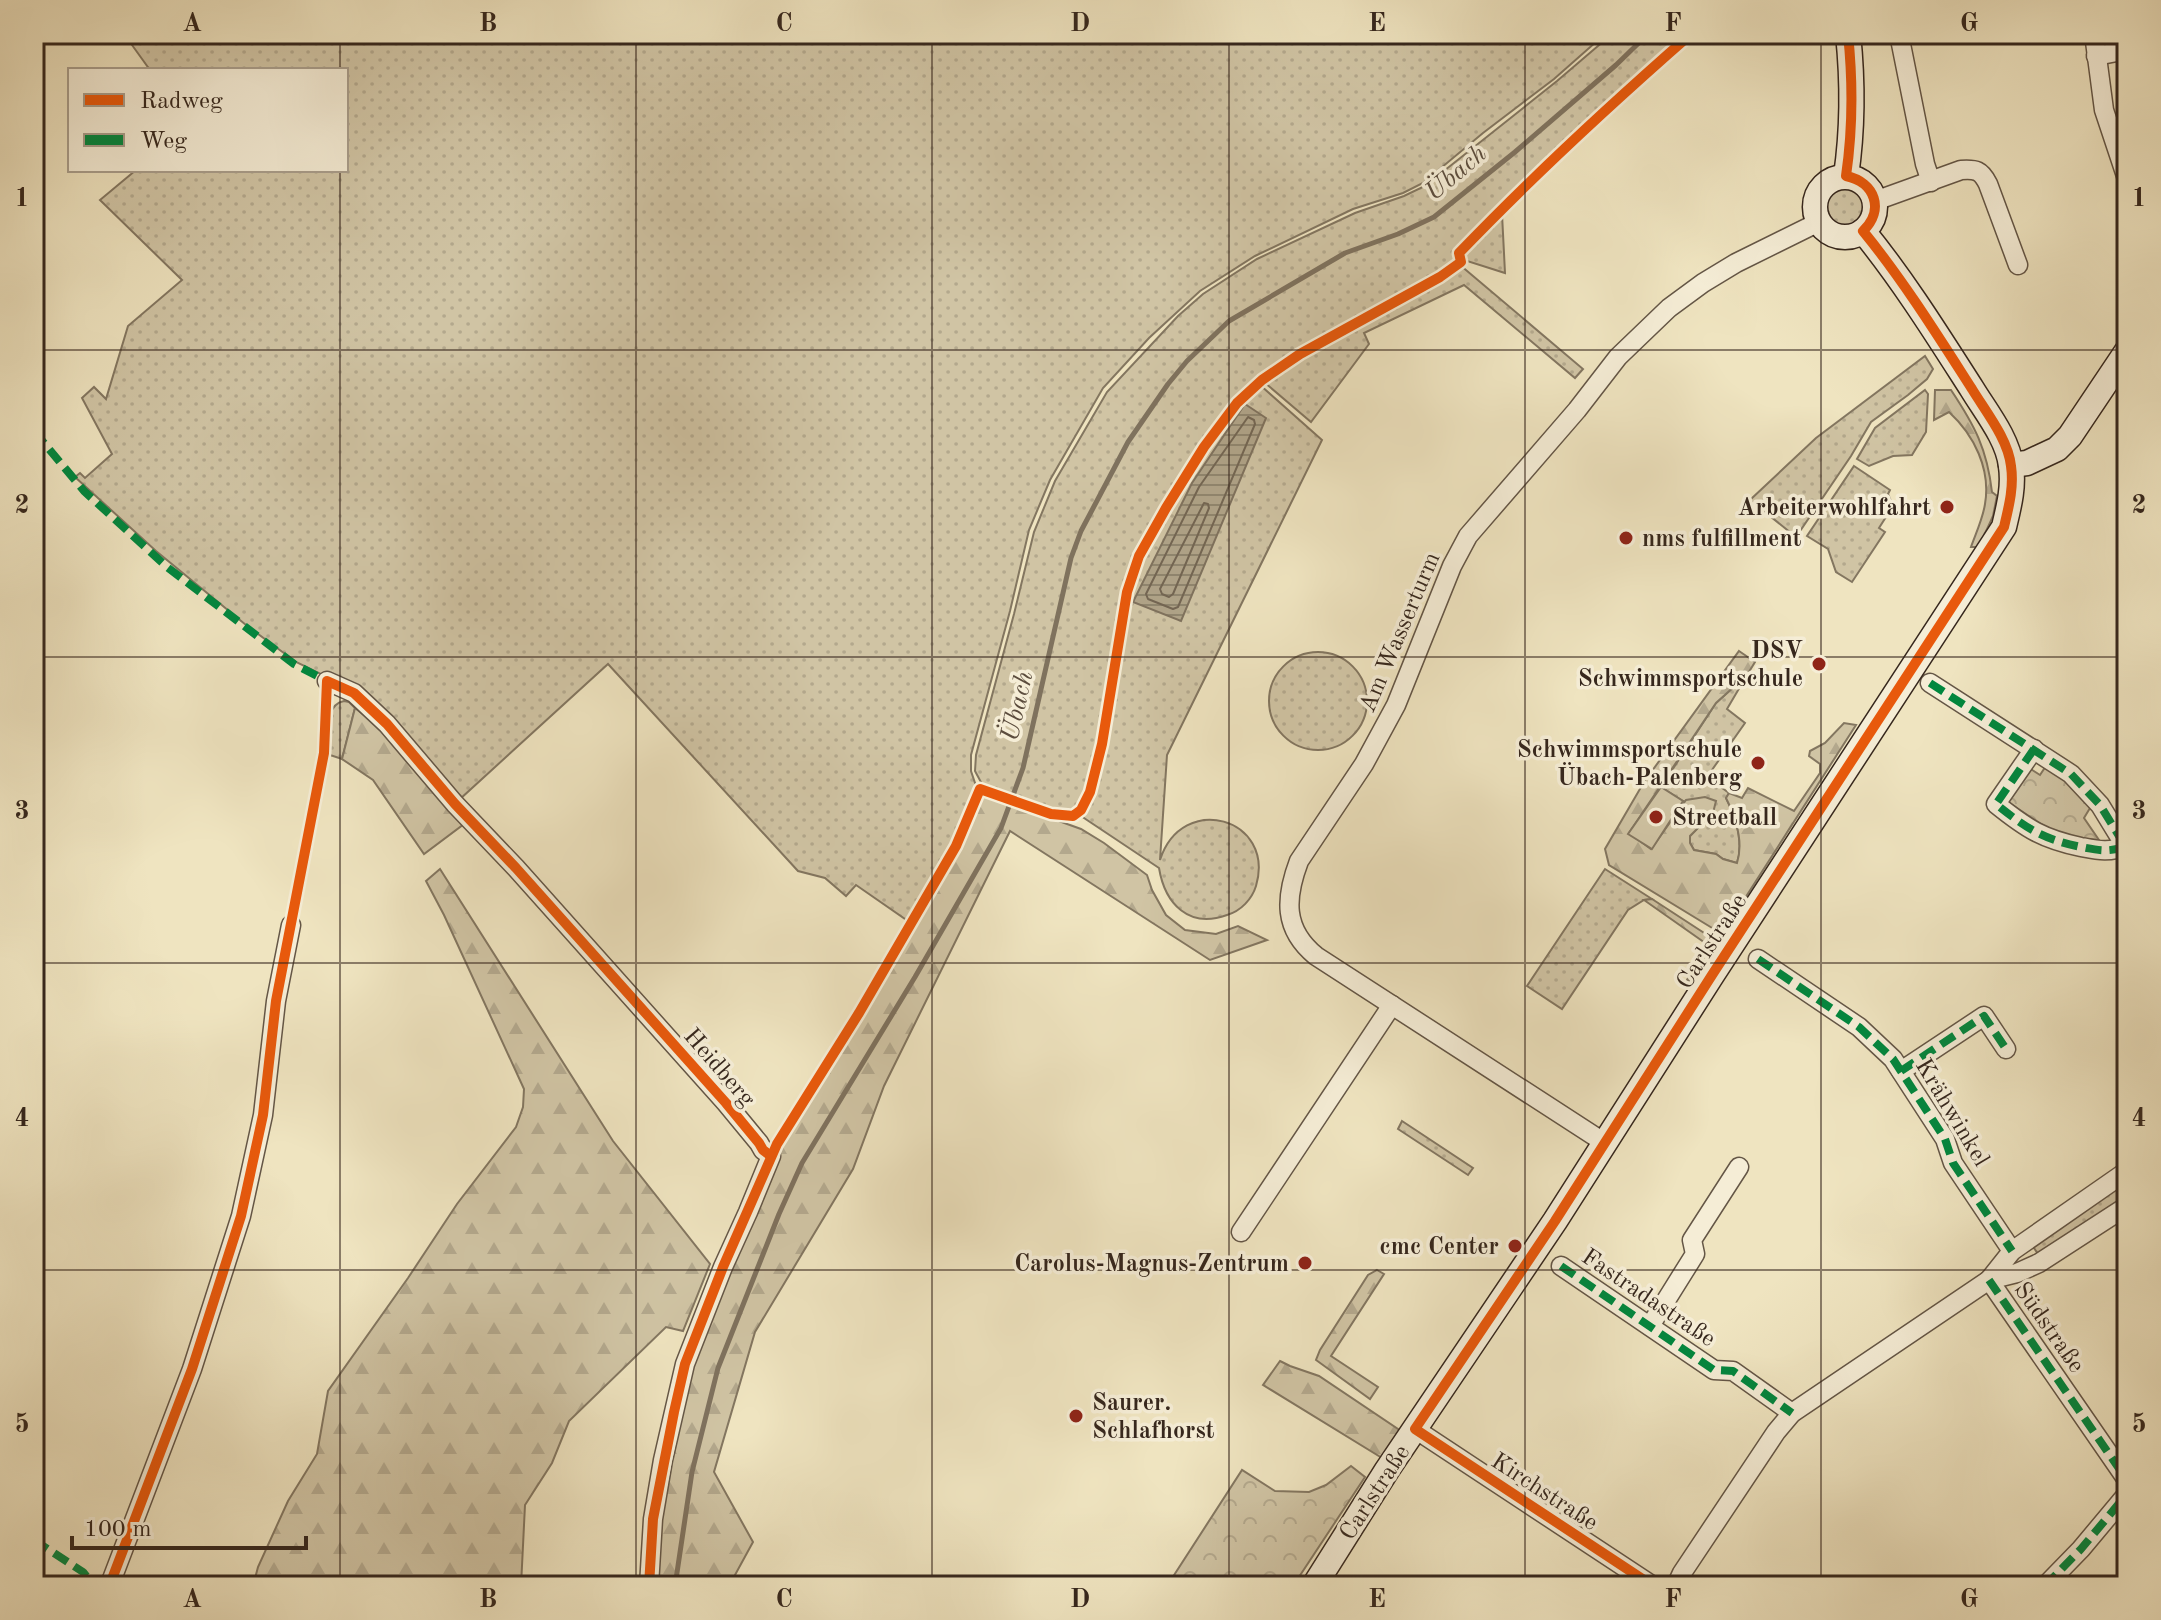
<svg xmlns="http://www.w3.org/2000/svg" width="2161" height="1620" font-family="'Old Standard TT',serif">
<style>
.grass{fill:url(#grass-dots);stroke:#837660;stroke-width:2}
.forest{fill:url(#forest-firs);stroke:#837660;stroke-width:2}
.park{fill:url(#park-crowns);stroke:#837660;stroke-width:2}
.garden{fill:#d0c4a4;stroke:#837660;stroke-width:2}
.water{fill:url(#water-rules);stroke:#7f725e;stroke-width:2}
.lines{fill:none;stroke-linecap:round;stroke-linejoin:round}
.shore{stroke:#736653;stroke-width:2}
.stream{stroke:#7f725e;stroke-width:5}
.street-casing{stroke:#645646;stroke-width:21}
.secondary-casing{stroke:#36271d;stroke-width:27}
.street{stroke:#f5edd6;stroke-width:18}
.secondary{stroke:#f5edd6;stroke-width:24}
.quiet{stroke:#00873e;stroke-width:8;stroke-dasharray:16 8;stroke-linecap:butt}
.cycleway-casing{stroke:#f5edd6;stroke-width:15}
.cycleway{stroke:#e8590c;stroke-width:10}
.grid{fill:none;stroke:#36271d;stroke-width:2;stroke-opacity:0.55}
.poi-dot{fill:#8f2418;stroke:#f5edd6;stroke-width:3}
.labels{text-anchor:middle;stroke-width:7;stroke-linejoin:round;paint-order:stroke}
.poi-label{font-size:24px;font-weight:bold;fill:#36271d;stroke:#f5edd6;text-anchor:end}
.street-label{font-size:24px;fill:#36271d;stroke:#f5edd6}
.water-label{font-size:26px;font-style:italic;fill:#5b4c3d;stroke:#f5edd6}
.neatline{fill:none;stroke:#36271d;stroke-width:3}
.grid-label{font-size:26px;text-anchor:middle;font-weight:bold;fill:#36271d}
</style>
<defs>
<pattern id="grass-dots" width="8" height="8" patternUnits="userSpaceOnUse" patternTransform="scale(2)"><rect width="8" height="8" fill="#d0c4a4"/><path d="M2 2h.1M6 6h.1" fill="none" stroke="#b3a88d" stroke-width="1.8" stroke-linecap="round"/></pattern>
<pattern id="forest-firs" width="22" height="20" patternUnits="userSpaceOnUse" patternTransform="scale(2)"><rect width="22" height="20" fill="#d0c4a4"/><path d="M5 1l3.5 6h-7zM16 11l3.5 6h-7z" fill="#b3a88d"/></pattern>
<pattern id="park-crowns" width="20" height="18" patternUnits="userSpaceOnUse" patternTransform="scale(2)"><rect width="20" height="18" fill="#d0c4a4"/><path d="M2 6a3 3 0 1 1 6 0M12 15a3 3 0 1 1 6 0" fill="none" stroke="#b3a88d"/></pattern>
<pattern id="water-rules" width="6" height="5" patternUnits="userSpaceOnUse" patternTransform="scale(2)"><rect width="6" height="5" fill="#b0a489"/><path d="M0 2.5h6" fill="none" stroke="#90866f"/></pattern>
</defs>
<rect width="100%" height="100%" fill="#efe4c0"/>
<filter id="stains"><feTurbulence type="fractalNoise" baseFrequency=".0025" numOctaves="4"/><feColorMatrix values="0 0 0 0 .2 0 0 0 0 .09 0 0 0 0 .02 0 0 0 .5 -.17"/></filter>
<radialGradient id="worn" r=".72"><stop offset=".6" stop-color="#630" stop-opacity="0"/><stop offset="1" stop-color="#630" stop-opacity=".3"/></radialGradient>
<g class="grass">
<path d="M144,34H1605L1554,79L1483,133L1423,183L1403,193L1353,209L1255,256L1200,291L1149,338L1103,388L1050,480L1029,530L1010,611L971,755V771L977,789L952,845L908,921L856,885L846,896L825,878L798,871L608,664L460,799L358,692L296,662L246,625L156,551L75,477L80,473L85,478L112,454L82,398L94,387L106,399L128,326L182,280L100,200L136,170H346V70H150L132,45Z"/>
<path d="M1612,34H1685L1671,52L1565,149L1502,214L1505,273L1458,258C1427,281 1392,297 1358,316C1327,334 1295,353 1265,373C1231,398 1207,437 1185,472C1161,511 1138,548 1124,591L1091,777L1085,797L1078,809L1061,813L983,786L975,771L976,755L1014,614L1034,532L1055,481L1107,392L1178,316L1203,294L1257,259L1355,213L1404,196L1425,186L1557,81Z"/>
<circle cx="1844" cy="208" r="23"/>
<path d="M1460,265L1583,369L1575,378L1464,285L1364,333L1369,344L1311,422L1264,382L1301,357L1360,323L1441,279Z"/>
<path d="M1925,356L1933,369L1927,379L1908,395L1871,422L1851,456L1796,537L1750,500L1816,438Z"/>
<path d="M1260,385L1322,440L1167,755L1160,860C1182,791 1276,818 1256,886C1252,899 1241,911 1227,915C1189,929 1165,904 1159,868L1081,816L1094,795L1130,592C1144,553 1164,518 1186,483C1208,448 1230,414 1260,385Z"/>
<path d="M1925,390L1928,394L1926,432L1912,455L1893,456L1869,466L1857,459L1875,428Z"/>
<path d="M1854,466L1890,490L1888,494L1893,506L1879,528L1885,532L1852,582L1836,572L1828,549L1807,536Z"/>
<circle cx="1318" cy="701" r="49"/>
<path d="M1747,675L1727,709L1745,723L1707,777L1729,793L1726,798C1736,818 1744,841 1737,863L1723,859L1716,854L1694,850L1690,843V836L1712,813L1683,801L1661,787L1716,703Z"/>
<path d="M344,701L349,702L355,708L342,759L327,754C329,736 323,705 344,701Z"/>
<path d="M1605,869L1652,899L1644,900L1628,910L1562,1009L1527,986Z"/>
<path d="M1402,1121L1473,1168L1468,1175L1398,1129Z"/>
<path d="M2127,1178V1200L2040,1257L2032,1245Z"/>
</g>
<g class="forest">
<path d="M1935,390H1951C1975,426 1987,449 1992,492L1997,496L1993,516L1979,547H1971C1976,533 1983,518 1985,504C1991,469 1974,435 1949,412L1934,420Z"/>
<path d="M1739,651L1755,662L1747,675L1716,703L1629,833L1651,849L1686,800L1705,797L1716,801L1713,813L1690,836V843L1694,850L1716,854L1723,859L1737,863C1744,841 1736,818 1726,798L1729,793L1742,798L1748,788L1794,811L1820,773V764L1809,756L1810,751L1825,743L1844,723L1856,725L1722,934L1609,865L1605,849L1644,782Z"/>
<path d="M355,708L383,730L464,824L424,854L373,780L342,759Z"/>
<path d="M981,793L1081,829L1104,843L1147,875L1152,890L1166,915L1185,930L1216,934L1238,926L1267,940L1210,960L1010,831L884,1086L853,1169L755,1332L714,1472L753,1542L729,1586H655L654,1548L690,1366L770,1164L859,1021L914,926L964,836Z"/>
<path d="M440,869L613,1141L710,1264L683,1331L666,1327L569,1421L552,1463L525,1505L521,1586H253L258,1567L288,1501L317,1454L328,1391L408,1278L457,1204L516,1127L523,1107L524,1089L444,915L426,881Z"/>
<path d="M1652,899L1718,942L1693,983L1687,980L1688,978L1708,945L1644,900Z"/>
<path d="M1377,1270L1384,1274L1331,1356L1378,1387L1370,1399L1316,1360L1320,1350L1368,1275Z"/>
<path d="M1280,1361L1290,1366L1319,1376L1401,1431L1382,1458L1263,1385Z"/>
</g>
<g class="park">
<path d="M2026,766L2040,775L2046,766L2075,785L2090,808L2084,818L2099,840L2059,836L2005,800Z"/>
<path d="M1351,1466L1365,1477L1293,1586H1167L1242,1470L1275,1491L1309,1492L1326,1485Z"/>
</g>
<path class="garden" d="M1661,787L1683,801L1652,849L1628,834Z"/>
<path class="water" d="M1245,404L1266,418L1181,621L1133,602L1192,483Z"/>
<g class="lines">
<g class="shore">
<path d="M1248,417L1254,420L1255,424L1178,607L1173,609L1148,599L1146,594L1199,487Z"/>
<path d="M1204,503L1208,504L1209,508L1173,594L1169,597L1162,594L1160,589Z"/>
</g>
<path class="stream" d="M675,1586L692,1472L718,1368L779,1214L802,1163L915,977L1001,828L1023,768L1071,558L1081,531L1128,442L1168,384L1187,361L1229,321L1345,253L1398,234L1434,217L1515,152L1616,65L1648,34"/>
<g class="street-casing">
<g id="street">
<path d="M1899,34L1925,164L1931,182"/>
<path d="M2094,34L2104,110L2127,179"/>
<path d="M2096,56L2127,50"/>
<path d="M1875,201L1961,170C1976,169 1981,170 1988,184L2018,265"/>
<path d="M327,681L354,693L387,724L455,804L516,868L726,1103L759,1143L763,1150L771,1156L748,1212L723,1267L685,1364L663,1460L653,1519L649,1586"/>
<path d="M1930,683L2071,774L2100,805L2127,849"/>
<path d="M2034,749L1996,804C2027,829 2043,839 2081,847C2097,850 2110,853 2125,846"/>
<path d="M1758,959L1859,1027L1893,1059L1945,1139L1953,1163L2012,1251"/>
<path d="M1901,1071L1984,1016L2006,1049"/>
<path d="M1605,1143L1316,956C1283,929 1285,898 1299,861L1364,764L1396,705L1452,566L1468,536L1577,410L1618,357L1669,308L1703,283L1736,263L1819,222"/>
<path d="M1241,1232L1392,1005"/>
<path d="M1561,1266L1714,1370L1733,1371L1792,1413"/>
<path d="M1989,1280L2127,1480"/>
<path d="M1989,1280L2012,1251L2127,1171"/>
<path d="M1650,1326L1695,1254L1692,1240L1739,1167"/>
<path d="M1415,1429L1653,1586"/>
<path d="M107,1586L112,1579L192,1369L241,1216L263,1115L276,1001L291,925"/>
<path d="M1676,1586L1682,1573L1776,1432L1792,1413L1989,1280L2017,1273L2039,1263L2127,1206"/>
<path d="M2045,1586L2081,1549L2127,1494"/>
</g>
</g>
<g class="secondary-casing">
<g id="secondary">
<path d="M1846,176C1853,128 1853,82 1848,34"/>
<circle cx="1845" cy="207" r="30"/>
<path d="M2011,465L2027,463L2057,449L2070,436L2127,351"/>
<path d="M1314,1586L1387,1470L1555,1221L1712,975L2004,527C2009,506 2014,487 2011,466C2008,439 1986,412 1972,389C1938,336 1903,280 1863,231"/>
</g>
</g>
<use href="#street" class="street"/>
<use href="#secondary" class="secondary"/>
<g class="quiet">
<path d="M34,431L84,491L167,567L294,664L327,681"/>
<path d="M1930,683L2071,774L2100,805L2127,849"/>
<path d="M2034,749L1996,804C2027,829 2043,839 2081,847C2097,850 2110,853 2125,846"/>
<path d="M1758,959L1859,1027L1893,1059L1945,1139L1953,1163L2012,1251"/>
<path d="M1901,1071L1984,1016L2006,1049"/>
<path d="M1561,1266L1714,1370L1733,1371L1792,1413"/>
<path d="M1989,1280L2127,1480"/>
<path d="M34,1540L83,1572L94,1586"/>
<path d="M2045,1586L2081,1549L2127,1494"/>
</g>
<g class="cycleway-casing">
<g id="cycleway">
<path d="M107,1586L112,1579L192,1369L241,1216L263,1115L276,1001L324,753L327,681L354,693L387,724L455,804L516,868L726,1103L759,1143L763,1150L771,1156"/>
<path d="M649,1586L653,1519L674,1412L685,1364L723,1267L777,1144L859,1013L956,846L980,789L1051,814L1073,816L1081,810L1090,792L1102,744L1127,592L1139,556L1166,508L1204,447L1237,403L1262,380L1300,354L1440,277L1461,262L1459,253C1533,176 1611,104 1691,34"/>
<path d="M1653,1586L1415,1429L1555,1221L1712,975L2004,527C2009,506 2014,487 2011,466C2008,439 1986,412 1972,389C1938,336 1903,280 1863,231C1885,210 1875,182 1846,176C1853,128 1853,82 1848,34"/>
</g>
</g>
<use href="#cycleway" class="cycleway"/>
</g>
<path class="grid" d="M340,34V70M636,34V1586M932,34V1586M1229,34V1586M1525,34V1586M1821,34V1586M340,170V1586M34,350H2127M34,657H2127M34,963H2127M34,1270H2127"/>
<g class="poi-dot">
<circle cx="1947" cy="507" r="8"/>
<circle cx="1626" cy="538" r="8"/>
<circle cx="1819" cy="664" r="8"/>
<circle cx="1758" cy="763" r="8"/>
<circle cx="1656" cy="817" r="8"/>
<circle cx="1515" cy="1246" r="8"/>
<circle cx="1305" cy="1263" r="8"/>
<circle cx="1076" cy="1416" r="8"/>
</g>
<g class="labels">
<g class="poi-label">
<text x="1931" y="515">Arbeiterwohlfahrt</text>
<text x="1642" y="546" text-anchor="start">nms fulfillment</text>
<text x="1803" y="658">DSV<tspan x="1803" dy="28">Schwimmsportschule</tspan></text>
<text x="1742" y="757">Schwimmsportschule<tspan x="1742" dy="28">Übach-Palenberg</tspan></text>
<text x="1672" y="825" text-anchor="start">Streetball</text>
<text x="1499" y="1254">cmc Center</text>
<text x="1289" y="1271">Carolus-Magnus-Zentrum</text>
<text x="1092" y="1410" text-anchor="start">Saurer.<tspan x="1092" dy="28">Schlafhorst</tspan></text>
</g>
<g class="street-label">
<text transform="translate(1399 632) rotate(-67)" y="8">Am Wasserturm</text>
<text transform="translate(1711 941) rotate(-57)" y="8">Carlstraße</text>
<text transform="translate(720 1067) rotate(49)" y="8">Heidberg</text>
<text transform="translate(1953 1112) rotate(59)" y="8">Krähwinkel</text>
<text transform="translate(1649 1297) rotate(34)" y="8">Fastradastraße</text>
<text transform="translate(2050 1327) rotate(55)" y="8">Südstraße</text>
<text transform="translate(1545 1491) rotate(33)" y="8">Kirchstraße</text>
<text transform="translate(1374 1492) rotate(-57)" y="8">Carlstraße</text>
</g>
<g class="water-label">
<text transform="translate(1455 172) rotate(-40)" y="9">Übach</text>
<text transform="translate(1016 706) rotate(-77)" y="9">Übach</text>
</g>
</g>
<rect width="2161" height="1620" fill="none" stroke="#efe4c0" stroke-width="88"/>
<rect x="68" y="68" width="280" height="104" fill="#f5edd6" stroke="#a99e8c" stroke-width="2"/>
<rect x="84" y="94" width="40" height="12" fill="#e8590c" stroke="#a99e8c" stroke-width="2"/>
<text x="140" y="108" font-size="24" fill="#36271d">Radweg</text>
<rect x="84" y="134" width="40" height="12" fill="#00873e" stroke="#a99e8c" stroke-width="2"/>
<text x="140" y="148" font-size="24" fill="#36271d">Weg</text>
<path d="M72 1536v12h234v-12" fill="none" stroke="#36271d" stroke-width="4"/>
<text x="84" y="1536" font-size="24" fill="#36271d" stroke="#f5edd6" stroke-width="6" paint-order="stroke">100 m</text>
<rect x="44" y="44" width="2073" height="1532" class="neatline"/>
<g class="grid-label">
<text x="192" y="31">A</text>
<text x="488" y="31">B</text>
<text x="784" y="31">C</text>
<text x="1080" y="31">D</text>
<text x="1377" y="31">E</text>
<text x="1673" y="31">F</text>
<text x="1969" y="31">G</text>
<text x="22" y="206">1</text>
<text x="2139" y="206">1</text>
<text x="22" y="513">2</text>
<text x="2139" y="513">2</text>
<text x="22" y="819">3</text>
<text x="2139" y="819">3</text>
<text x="22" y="1126">4</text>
<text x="2139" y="1126">4</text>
<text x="22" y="1432">5</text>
<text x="2139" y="1432">5</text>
<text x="192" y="1607">A</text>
<text x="488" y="1607">B</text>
<text x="784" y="1607">C</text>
<text x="1080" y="1607">D</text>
<text x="1377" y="1607">E</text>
<text x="1673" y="1607">F</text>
<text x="1969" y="1607">G</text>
</g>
<rect width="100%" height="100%" filter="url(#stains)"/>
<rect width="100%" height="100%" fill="url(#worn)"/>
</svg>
